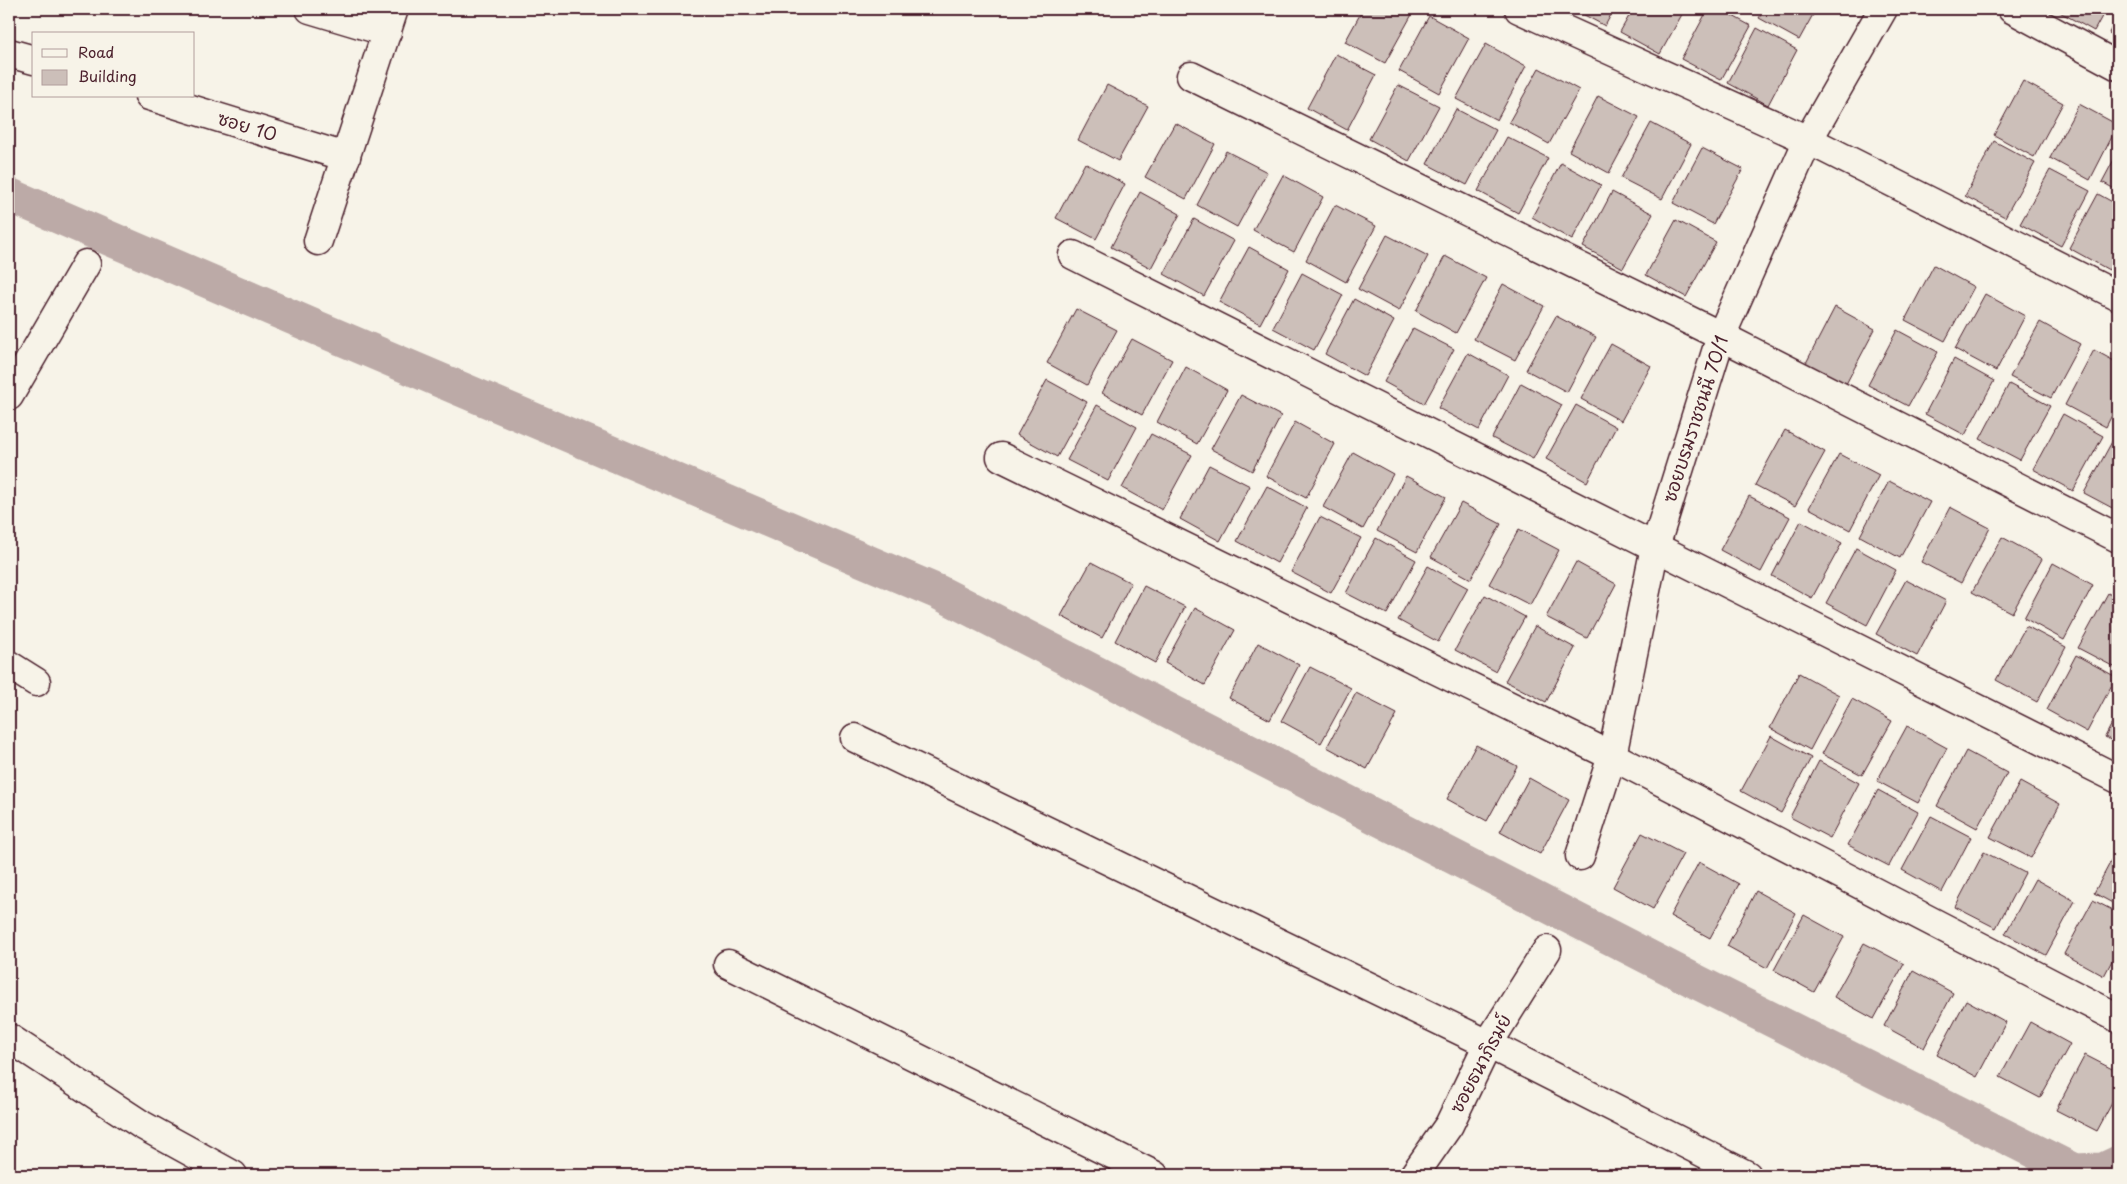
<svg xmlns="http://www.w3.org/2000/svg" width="2127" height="1184" font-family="'Playpen Sans','Playpen Sans Thai',sans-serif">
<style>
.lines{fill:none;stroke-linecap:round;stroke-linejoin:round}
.canal{stroke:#bcaaa7;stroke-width:35}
.building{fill:#ccbfb9;stroke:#4a1f2b}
.minor-casing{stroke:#4a1f2b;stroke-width:31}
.minor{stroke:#f7f3e8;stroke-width:28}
.labels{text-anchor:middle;stroke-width:4;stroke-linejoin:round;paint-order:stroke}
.street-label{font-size:18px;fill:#4a1f2b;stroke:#f7f3e8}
</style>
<rect width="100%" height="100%" fill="#f7f3e8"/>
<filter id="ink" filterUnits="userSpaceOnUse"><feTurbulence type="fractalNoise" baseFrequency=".02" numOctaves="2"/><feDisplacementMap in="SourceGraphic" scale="10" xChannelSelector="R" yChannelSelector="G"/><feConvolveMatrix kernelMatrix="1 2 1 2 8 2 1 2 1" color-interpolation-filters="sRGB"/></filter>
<g filter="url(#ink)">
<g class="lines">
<path class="canal" d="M9,195L315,327L938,592L1699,983L2074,1171L2103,1170L2118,1163"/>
</g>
<g class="building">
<path d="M1363,9H1415L1385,63L1345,42Z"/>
<path d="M1573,9H1614L1605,26Z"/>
<path d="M1633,9H1685L1660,54L1620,32Z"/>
<path d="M1708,9H1720L1751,26L1721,80L1681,59Z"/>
<path d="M1764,9H1816L1799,40L1759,18Z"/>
<path d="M2054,9H2106L2094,31Z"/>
<path d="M2118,15V38L2109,33Z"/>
<path d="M1429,16L1469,38L1439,93L1399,71Z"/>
<path d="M1757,28L1797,50L1768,105L1728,83Z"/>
<path d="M1486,44L1526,66L1497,120L1456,99Z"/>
<path d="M1336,54L1376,75L1347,130L1307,108Z"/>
<path d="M1539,68L1579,90L1549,144L1509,122Z"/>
<path d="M2023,81L2063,103L2034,157L1994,135Z"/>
<path d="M1107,85L1148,106L1118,161L1078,140Z"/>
<path d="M1398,85L1439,106L1409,161L1369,139Z"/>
<path d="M1598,96L1639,117L1609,173L1569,151Z"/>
<path d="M2079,104L2118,125L2090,180L2050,158Z"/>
<path d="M1456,109L1496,130L1467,185L1427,164Z"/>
<path d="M1175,123L1215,144L1186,199L1145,177Z"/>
<path d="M1651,123L1691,144L1662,199L1621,178Z"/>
<path d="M1507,137L1548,158L1518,213L1478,191Z"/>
<path d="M1994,141L2035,163L2005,217L1965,196Z"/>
<path d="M1702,148L1743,169L1713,224L1673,203Z"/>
<path d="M1226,151L1267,172L1237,227L1197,205Z"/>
<path d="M2118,152V191L2102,182Z"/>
<path d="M1085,163L1125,184L1096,239L1056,218Z"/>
<path d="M1561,163L1601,185L1572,240L1532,217Z"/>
<path d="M2050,170L2090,191L2061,246L2020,224Z"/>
<path d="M1283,175L1323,197L1294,252L1253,230Z"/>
<path d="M1140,192L1180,214L1151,268L1111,247Z"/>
<path d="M1612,192L1653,214L1623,268L1583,247Z"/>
<path d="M2098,194L2118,205V253L2109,270L2069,248Z"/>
<path d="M1335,205L1376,226L1346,282L1306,260Z"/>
<path d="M1194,219L1234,241L1204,296L1164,274Z"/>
<path d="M1676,220L1716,242L1686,297L1646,275Z"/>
<path d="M1387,235L1428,256L1399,311L1358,289Z"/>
<path d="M1249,247L1289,269L1260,324L1219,302Z"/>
<path d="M1445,256L1486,278L1456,333L1416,311Z"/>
<path d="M1934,265L1974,287L1945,341L1905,320Z"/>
<path d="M1302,273L1343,295L1314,350L1273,328Z"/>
<path d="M1503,284L1544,306L1515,360L1474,339Z"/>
<path d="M1985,294L2025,316L1996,371L1955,349Z"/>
<path d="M1354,299L1394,321L1365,376L1325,354Z"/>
<path d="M1835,307L1875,329L1846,384L1806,363Z"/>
<path d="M1076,309L1117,330L1087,385L1047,363Z"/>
<path d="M1556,316L1596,337L1567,392L1526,370Z"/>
<path d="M2040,322L2080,344L2051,398L2010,377Z"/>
<path d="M1413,328L1454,349L1424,404L1384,382Z"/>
<path d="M1897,330L1938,352L1908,406L1868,385Z"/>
<path d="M1132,339L1172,360L1142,415L1102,393Z"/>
<path d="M1611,344L1651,366L1621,421L1581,399Z"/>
<path d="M2094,350L2118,363V403L2106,427L2065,405Z"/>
<path d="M1468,353L1508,375L1479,430L1438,408Z"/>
<path d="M1954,359L1994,381L1965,435L1925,414Z"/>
<path d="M1186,367L1227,390L1197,444L1157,422Z"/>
<path d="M1047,380L1087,402L1057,457L1017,435Z"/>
<path d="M1521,383L1562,405L1533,459L1492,438Z"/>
<path d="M2009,384L2050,406L2020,460L1980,439Z"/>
<path d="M1241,395L1281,416L1252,471L1211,449Z"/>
<path d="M1097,405L1137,427L1108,481L1067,460Z"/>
<path d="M1576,405L1616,427L1587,482L1546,459Z"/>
<path d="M2063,414L2103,436L2073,491L2033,469Z"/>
<path d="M1295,422L1335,444L1306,498L1266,476Z"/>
<path d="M1785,430L1825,452L1795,506L1755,485Z"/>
<path d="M1151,434L1192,455L1162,510L1122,488Z"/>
<path d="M2114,438L2118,441V511L2084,493Z"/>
<path d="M1353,452L1393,474L1363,529L1323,507Z"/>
<path d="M1839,454L1879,475L1850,530L1809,508Z"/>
<path d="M1209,465L1250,486L1220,541L1180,519Z"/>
<path d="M1406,476L1446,497L1417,552L1377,531Z"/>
<path d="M1889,481L1930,502L1900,558L1860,536Z"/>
<path d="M1267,486L1307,508L1277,563L1237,541Z"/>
<path d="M1749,496L1790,517L1761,572L1720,550Z"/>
<path d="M1461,503L1501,524L1471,579L1431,557Z"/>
<path d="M1950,507L1990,528L1961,583L1921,562Z"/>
<path d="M1320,517L1361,538L1331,593L1291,572Z"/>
<path d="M1801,521L1842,543L1812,598L1772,576Z"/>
<path d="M1519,529L1559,550L1530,605L1489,584Z"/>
<path d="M2002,537L2042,559L2012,613L1972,592Z"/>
<path d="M1376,538L1416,560L1387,614L1346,593Z"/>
<path d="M1856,548L1896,570L1867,625L1826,603Z"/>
<path d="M1091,562L1131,583L1102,638L1061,616Z"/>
<path d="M1576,562L1616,584L1587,638L1546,617Z"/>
<path d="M2053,563L2093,585L2064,640L2024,618Z"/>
<path d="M1428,566L1468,588L1438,642L1398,620Z"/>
<path d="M1906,580L1946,601L1917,656L1876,634Z"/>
<path d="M1144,586L1185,607L1155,663L1115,641Z"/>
<path d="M2108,593L2118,599V669L2078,648Z"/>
<path d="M1485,595L1525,617L1495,671L1455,650Z"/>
<path d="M1195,608L1235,630L1205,685L1165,663Z"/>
<path d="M1535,626L1575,648L1546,702L1505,681Z"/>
<path d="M2026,626L2066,647L2037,702L1996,680Z"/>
<path d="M1258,643L1299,665L1270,720L1229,698Z"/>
<path d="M2076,655L2116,677L2087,732L2047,710Z"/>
<path d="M1310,667L1351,688L1321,743L1281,721Z"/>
<path d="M1799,673L1839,695L1810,750L1770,728Z"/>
<path d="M1356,693L1397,714L1367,769L1327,747Z"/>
<path d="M1852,699L1892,721L1862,775L1822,754Z"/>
<path d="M2118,712V744L2105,737Z"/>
<path d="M1907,726L1947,748L1918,803L1877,781Z"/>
<path d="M1771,736L1811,758L1781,813L1741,791Z"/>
<path d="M1476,745L1517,766L1487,821L1447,799Z"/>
<path d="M1966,751L2007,773L1977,828L1937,806Z"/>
<path d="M1819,761L1859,783L1830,838L1790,817Z"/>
<path d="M1529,778L1569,800L1540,854L1500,832Z"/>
<path d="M2020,782L2060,804L2031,858L1990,837Z"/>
<path d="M1878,790L1918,812L1889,866L1848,845Z"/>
<path d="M1931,816L1971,837L1942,892L1902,870Z"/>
<path d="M1642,833L1683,854L1653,909L1613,887Z"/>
<path d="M2118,848V906L2094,893Z"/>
<path d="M1984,852L2025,873L1996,928L1955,907Z"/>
<path d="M1699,862L1739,884L1710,938L1670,916Z"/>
<path d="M2035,879L2075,901L2046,955L2005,934Z"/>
<path d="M1756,891L1796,913L1767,968L1727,946Z"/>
<path d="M2093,900L2118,913V949L2104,976L2064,954Z"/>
<path d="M1804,915L1844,937L1814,992L1774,970Z"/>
<path d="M1864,943L1904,964L1874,1019L1834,997Z"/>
<path d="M1913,971L1953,993L1924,1048L1884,1026Z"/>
<path d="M1966,1000L2006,1022L1977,1077L1937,1055Z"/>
<path d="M2030,1022L2070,1044L2040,1098L2000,1077Z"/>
<path d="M2085,1055L2118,1072V1092L2097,1131L2056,1110Z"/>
</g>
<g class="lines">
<g class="minor-casing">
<g id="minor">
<path d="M310,9L387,32"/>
<path d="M1519,9L1808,140L2118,296"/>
<path d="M2012,9L2118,66"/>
<path d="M9,53L34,60"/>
<path d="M1191,76L1721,336L2118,538"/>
<path d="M149,96L346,157"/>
<path d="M318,241L394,9"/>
<path d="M1073,255L2118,779"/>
<path d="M9,396L86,264"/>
<path d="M1001,457L1612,756L2118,1018"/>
<path d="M9,665L36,682"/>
<path d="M855,738L1488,1044L1747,1175"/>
<path d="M1580,856L1612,756L1655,547L1721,336L1808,140L1883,9"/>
<path d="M728,964L1154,1175"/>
<path d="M9,1038L142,1125L233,1175"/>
<path d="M1414,1175L1449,1125L1488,1044L1547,950"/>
</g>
</g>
<use href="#minor" class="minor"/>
</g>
</g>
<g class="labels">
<g class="street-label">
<text transform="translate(247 127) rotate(17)" y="6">ซอย 10</text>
<text transform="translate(1696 419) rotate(-72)" y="6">ซอยบรมราชชนนี 70/1</text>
<text transform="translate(1481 1064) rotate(-62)" y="6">ซอยธนาภิรมย์</text>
</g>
</g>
<rect width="2127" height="1184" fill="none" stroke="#f7f3e8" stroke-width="30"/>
<rect x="15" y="15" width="2097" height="1154" fill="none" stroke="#4a1f2b" stroke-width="2" filter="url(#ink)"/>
<rect x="32" y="32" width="162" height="65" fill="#f7f3e8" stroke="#b29e9c"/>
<rect x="42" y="49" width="25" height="8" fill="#f7f3e8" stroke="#b29e9c"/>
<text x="78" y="58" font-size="15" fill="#4a1f2b">Road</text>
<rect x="42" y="70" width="25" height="15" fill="#ccbfb9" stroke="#b29e9c"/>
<text x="78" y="82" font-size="15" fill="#4a1f2b">Building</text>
</svg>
